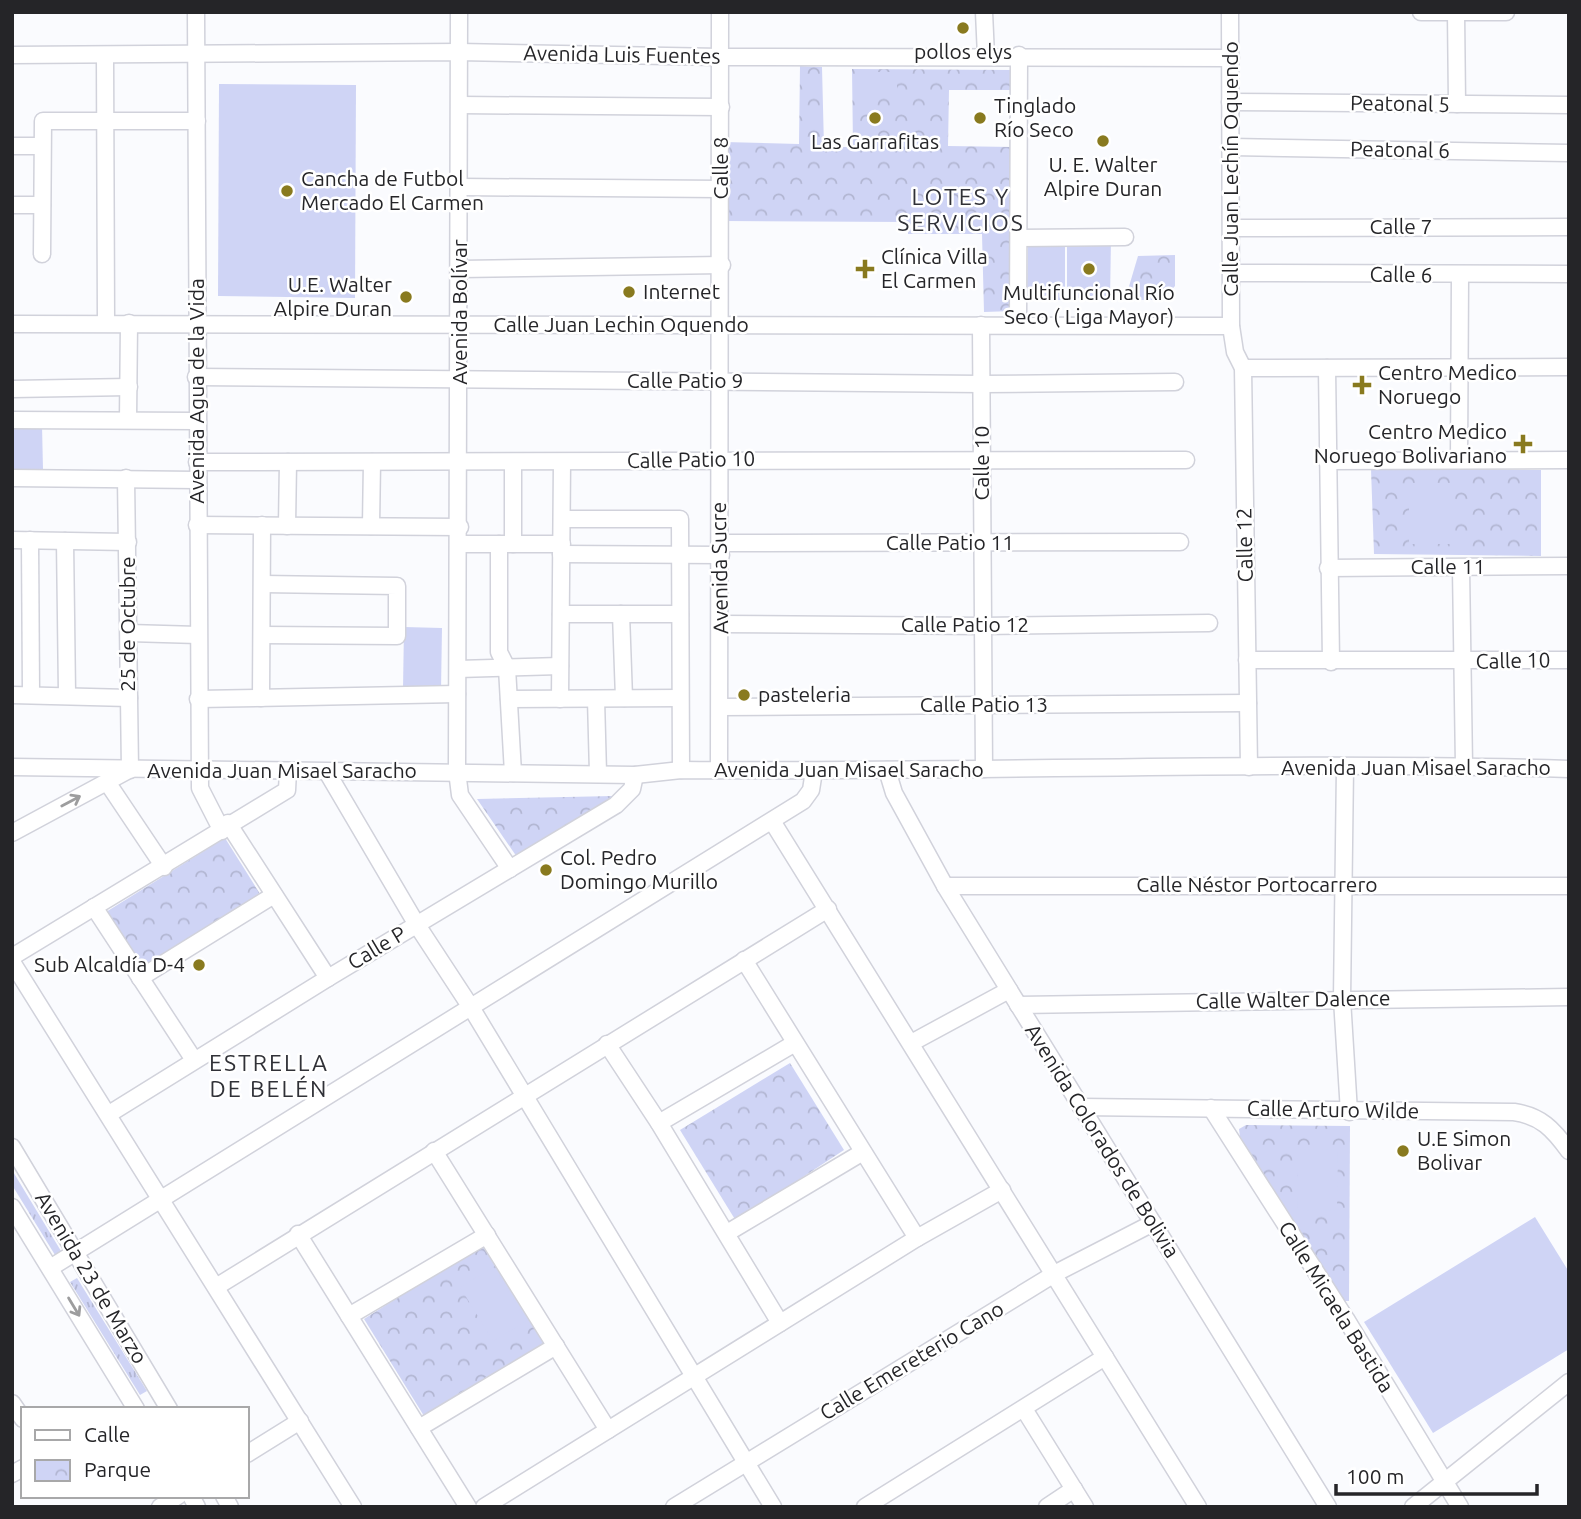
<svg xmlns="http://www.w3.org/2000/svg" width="1581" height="1519" font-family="Ubuntu,sans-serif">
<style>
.grass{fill:url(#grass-tufts)}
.park{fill:url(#park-crowns)}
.pitch{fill:#cfd4f5}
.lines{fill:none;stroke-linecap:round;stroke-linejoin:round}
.minor-casing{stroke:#d1d2db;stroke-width:19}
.minor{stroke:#fff;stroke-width:16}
.oneway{stroke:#9d9d9e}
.poi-dot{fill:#897a1f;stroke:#fff;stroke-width:2.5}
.labels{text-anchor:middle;stroke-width:5;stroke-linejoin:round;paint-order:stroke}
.poi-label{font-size:21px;fill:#252528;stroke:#fff;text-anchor:start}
.street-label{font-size:21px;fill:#252528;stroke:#fff}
.neighbourhood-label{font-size:23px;letter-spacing:2px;fill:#303137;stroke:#fff}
</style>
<defs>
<pattern id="grass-tufts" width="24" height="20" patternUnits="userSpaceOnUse" patternTransform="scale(1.75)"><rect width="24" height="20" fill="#cfd4f5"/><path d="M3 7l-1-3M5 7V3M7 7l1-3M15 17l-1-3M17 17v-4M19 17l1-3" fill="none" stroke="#b2b6d2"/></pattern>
<pattern id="park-crowns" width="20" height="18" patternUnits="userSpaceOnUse" patternTransform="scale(1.75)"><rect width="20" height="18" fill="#cfd4f5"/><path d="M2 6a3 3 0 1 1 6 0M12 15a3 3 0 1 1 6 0" fill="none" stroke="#b2b6d2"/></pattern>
</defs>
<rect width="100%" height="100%" fill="#fafbfe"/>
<g class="grass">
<path d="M12,1170L61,1251L55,1255L12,1185Z"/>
<path d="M77,1278L147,1391L140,1395L70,1282Z"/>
</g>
<g class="park">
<path d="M800,66L822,67L824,147H853L852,69L1012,70V90H949L948,146L1013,147V311L984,312L982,234H908V222L725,221L724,142L799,144Z"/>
<path d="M1175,255V286L1162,300H1125L1138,256Z"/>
<path d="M1371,469L1541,470V556L1374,554Z"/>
<path d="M613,796L519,860L477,799Z"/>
<path d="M225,838L260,894L142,968L106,912Z"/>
<path d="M790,1063L844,1150L736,1221L680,1130Z"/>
<path d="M1246,1125L1350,1126L1349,1301H1344L1240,1137L1239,1129Z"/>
<path d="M487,1241L550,1340L424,1416L364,1319Z"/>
</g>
<g class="pitch">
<rect x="855" y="72" width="42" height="25"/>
<path d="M219,84L356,85L355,298L218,296Z"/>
<path d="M1067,238L1111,239L1110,299L1067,298Z"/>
<path d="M1028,244H1065V300H1027Z"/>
<path d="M12,425H42L43,470L12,471Z"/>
<rect x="1409" y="483" width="43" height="61"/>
<path d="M404,627L442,628L441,690L403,689Z"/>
<path d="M1298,1149L1338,1150L1337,1211L1297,1210Z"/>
<path d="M1535,1217L1569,1272V1349L1433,1433L1364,1322Z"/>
<path d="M494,1267L527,1321L493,1341L460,1287Z"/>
</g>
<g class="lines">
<g class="minor-casing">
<g id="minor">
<path d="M196,12L200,788L222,831"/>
<path d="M459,12L457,771L460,795L510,869"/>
<path d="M984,12L986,56"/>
<path d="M1230,12L1231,326L1235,352L1243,368L1249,767"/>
<path d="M1421,12H1506"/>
<path d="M1456,12L1457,104"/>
<path d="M12,55L459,52L720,57L1231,58"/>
<path d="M105,55L106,323"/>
<path d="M1230,102L1569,105"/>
<path d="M460,105L721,107"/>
<path d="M12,146H42"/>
<path d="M1232,147L1569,153"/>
<path d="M460,187L721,189"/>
<path d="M12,205H42"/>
<path d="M1233,228L1569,227"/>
<path d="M1019,238L1125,237"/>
<path d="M42,254L43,121H197"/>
<path d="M460,269L722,265"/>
<path d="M1233,273L1569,274"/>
<path d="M12,324L1231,326"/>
<path d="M1018,324L1019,55"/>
<path d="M981,325L984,769"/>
<path d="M1243,368L1569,367"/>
<path d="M1327,368L1331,662"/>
<path d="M196,377L982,384L1175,382"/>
<path d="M12,389L129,387"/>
<path d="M12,420L196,421"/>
<path d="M128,420L129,323"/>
<path d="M1459,460L1460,276"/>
<path d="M1327,461L1569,460"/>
<path d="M197,462L1186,460"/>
<path d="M12,478L197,480"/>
<path d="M126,478L130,770"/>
<path d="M562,519H680L681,770"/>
<path d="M197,525L460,527"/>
<path d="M287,526L288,462"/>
<path d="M371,526L372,462"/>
<path d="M12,540L128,542"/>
<path d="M30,540L31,694"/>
<path d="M65,541L67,694"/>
<path d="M720,543L1180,542"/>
<path d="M460,544H562"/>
<path d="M499,544V652L507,668L513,773"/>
<path d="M513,544V462"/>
<path d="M561,554L721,555"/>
<path d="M1328,568L1569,566"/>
<path d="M1461,568L1464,766"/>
<path d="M561,614H680"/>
<path d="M621,614L624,698"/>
<path d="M721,624L983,626L1209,623"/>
<path d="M129,633L198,635"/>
<path d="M262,635L397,636V586L263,584"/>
<path d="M1247,660H1569"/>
<path d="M458,669L560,666"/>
<path d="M12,695L129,698"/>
<path d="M261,698L262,525"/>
<path d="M198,699L457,694"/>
<path d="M509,699L680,698"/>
<path d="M560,699L562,462"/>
<path d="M596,699L598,773"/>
<path d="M720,707L1248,703"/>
<path d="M12,767L635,775L681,770C977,773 1273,760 1569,769"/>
<path d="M1345,767L1342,999L1349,1112"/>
<path d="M719,770L720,12"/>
<path d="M887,770L894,793L945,886L1328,1507"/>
<path d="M327,772L417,925L472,1009L773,1507"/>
<path d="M107,782L164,867"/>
<path d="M772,821L1198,1507"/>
<path d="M228,823L328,978"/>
<path d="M12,833L127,771"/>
<path d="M945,886H1569"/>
<path d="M94,907L194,1060"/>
<path d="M12,957L287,790L288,771"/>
<path d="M744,960L917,1238"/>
<path d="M12,962L353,1507"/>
<path d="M140,978L274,895"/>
<path d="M1018,1005L1569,997"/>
<path d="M913,1042L1009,990"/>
<path d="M607,1044L659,1123L780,1323"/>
<path d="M1081,1107L1514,1112C1541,1116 1553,1129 1569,1151"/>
<path d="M1211,1108L1346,1319L1460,1507"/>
<path d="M109,1114L328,978L616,805L632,789L635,775"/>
<path d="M659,1123L795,1043"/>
<path d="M12,1147L169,1409"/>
<path d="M434,1151L608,1430"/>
<path d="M12,1207L136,1409"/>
<path d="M727,1233L863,1152"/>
<path d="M298,1234L468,1507"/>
<path d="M50,1268L803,801L811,790L814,771"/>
<path d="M216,1287L828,909"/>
<path d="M349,1316L487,1235"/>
<path d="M12,1403L23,1419"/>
<path d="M1024,1409L1085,1507"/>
<path d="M419,1428L556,1346"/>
<path d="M247,1454L300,1421"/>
<path d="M12,1474L23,1468"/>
<path d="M191,1496L197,1507"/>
<path d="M224,1496L230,1507"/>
<path d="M160,1507L178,1496"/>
<path d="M484,1507L917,1238L1002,1190"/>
<path d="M674,1507L1056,1273L1153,1223"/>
<path d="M865,1507L1105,1357"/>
<path d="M1047,1507L1074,1489"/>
<path d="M1413,1507L1569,1382"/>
</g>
</g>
<use href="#minor" class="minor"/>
</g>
<defs><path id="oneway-shaft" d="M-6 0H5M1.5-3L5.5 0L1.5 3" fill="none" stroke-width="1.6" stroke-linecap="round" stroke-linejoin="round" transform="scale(1.75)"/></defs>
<g class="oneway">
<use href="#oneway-shaft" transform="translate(71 801) rotate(-28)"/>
<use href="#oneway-shaft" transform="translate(74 1307) rotate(59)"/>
</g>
<g class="poi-dot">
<circle cx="963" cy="28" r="7"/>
<circle cx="875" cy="118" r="7"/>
<circle cx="980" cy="118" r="7"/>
<circle cx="1103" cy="141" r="7"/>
<circle cx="287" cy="191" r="7"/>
<path d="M861.5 258.5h7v7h7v7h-7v7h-7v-7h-7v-7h7z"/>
<circle cx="1089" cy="269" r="7"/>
<circle cx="629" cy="292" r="7"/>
<circle cx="406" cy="297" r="7"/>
<path d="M1358.5 374.5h7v7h7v7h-7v7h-7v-7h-7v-7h7z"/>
<path d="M1519.5 433.5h7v7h7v7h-7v7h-7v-7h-7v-7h7z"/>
<circle cx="744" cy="695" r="7"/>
<circle cx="546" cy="870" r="7"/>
<circle cx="199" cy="965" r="7"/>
<circle cx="1403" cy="1151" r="7"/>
</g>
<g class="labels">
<g class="poi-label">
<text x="963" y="59" text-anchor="middle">pollos elys</text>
<text x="994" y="113">Tinglado<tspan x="994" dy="24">Río Seco</tspan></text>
<text x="875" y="149" text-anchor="middle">Las Garrafitas</text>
<text x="1103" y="172" text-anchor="middle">U. E. Walter<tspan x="1103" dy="24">Alpire Duran</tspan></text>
<text x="301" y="186">Cancha de Futbol<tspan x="301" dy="24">Mercado El Carmen</tspan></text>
<text x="881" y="264">Clínica Villa<tspan x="881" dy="24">El Carmen</tspan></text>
<text x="392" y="292" text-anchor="end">U.E. Walter<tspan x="392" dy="24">Alpire Duran</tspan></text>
<text x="643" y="299">Internet</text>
<text x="1089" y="300" text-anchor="middle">Multifuncional Río<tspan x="1089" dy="24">Seco ( Liga Mayor)</tspan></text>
<text x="1378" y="380">Centro Medico<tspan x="1378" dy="24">Noruego</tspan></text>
<text x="1507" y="439" text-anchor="end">Centro Medico<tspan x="1507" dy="24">Noruego Bolivariano</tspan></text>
<text x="758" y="702">pasteleria</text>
<text x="560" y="865">Col. Pedro<tspan x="560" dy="24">Domingo Murillo</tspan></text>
<text x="185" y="972" text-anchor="end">Sub Alcaldía D-4</text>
<text x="1417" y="1146">U.E Simon<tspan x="1417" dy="24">Bolivar</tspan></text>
</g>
<g class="street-label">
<text transform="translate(622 55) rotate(1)" y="7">Avenida Luis Fuentes</text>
<text transform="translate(1400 104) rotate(1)" y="7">Peatonal 5</text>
<text transform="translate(1400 150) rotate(1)" y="7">Peatonal 6</text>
<text transform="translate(721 168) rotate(-90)" y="7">Calle 8</text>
<text transform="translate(1231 169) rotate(-90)" y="7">Calle Juan Lechín Oquendo</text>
<text x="1401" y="234">Calle 7</text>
<text transform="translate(1401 275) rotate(1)" y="7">Calle 6</text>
<text transform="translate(460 312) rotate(-90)" y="7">Avenida Bolívar</text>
<text x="621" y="332">Calle Juan Lechin Oquendo</text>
<text x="685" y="388">Calle Patio 9</text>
<text transform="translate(197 391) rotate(-90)" y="7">Avenida Agua de la Vida</text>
<text transform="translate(691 460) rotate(-1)" y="7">Calle Patio 10</text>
<text transform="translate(982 463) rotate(-90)" y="7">Calle 10</text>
<text x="950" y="550">Calle Patio 11</text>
<text transform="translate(1245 545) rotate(-91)" y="7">Calle 12</text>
<text x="1448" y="574">Calle 11</text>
<text transform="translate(720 568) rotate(-91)" y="7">Avenida Sucre</text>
<text transform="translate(128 624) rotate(-90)" y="7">25 de Octubre</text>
<text x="965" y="632">Calle Patio 12</text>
<text transform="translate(1513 661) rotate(-1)" y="7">Calle 10</text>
<text x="984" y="712">Calle Patio 13</text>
<text x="1416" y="775">Avenida Juan Misael Saracho</text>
<text x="849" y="777">Avenida Juan Misael Saracho</text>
<text x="282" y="778">Avenida Juan Misael Saracho</text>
<text x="1257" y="892">Calle Néstor Portocarrero</text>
<text transform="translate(377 948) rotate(-31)" y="7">Calle P</text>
<text transform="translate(1293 1000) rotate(-1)" y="7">Calle Walter Dalence</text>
<text transform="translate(1333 1110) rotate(1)" y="7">Calle Arturo Wilde</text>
<text transform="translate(1102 1141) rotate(58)" y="7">Avenida Colorados de Bolivia</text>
<text transform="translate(91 1278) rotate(59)" y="7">Avenida 23 de Marzo</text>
<text transform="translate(1336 1307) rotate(58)" y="7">Calle Micaela Bastida</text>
<text transform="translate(912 1361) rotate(-31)" y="7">Calle Emereterio Cano</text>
</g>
<g class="neighbourhood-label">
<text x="961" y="205">LOTES Y<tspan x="961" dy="26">SERVICIOS</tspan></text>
<text x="269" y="1071">ESTRELLA<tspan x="269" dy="26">DE BELÉN</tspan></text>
</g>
</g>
<rect width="1581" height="1519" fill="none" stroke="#252528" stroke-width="28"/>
<rect x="21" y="1407" width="228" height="91" fill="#ffffff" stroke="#a8a8a9" stroke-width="2"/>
<rect x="35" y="1430" width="35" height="10" fill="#ffffff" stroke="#a8a8a9" stroke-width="2"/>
<text x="84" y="1442" font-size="21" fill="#252528">Calle</text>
<rect x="35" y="1460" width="35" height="21" fill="url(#park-crowns)" stroke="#a8a8a9" stroke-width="2"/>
<text x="84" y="1477" font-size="21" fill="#252528">Parque</text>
<path d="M1336 1484v10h201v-10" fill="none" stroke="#252528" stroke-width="3.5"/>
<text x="1346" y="1484" font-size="21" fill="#252528" stroke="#ffffff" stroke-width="5" paint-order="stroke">100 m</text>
</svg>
